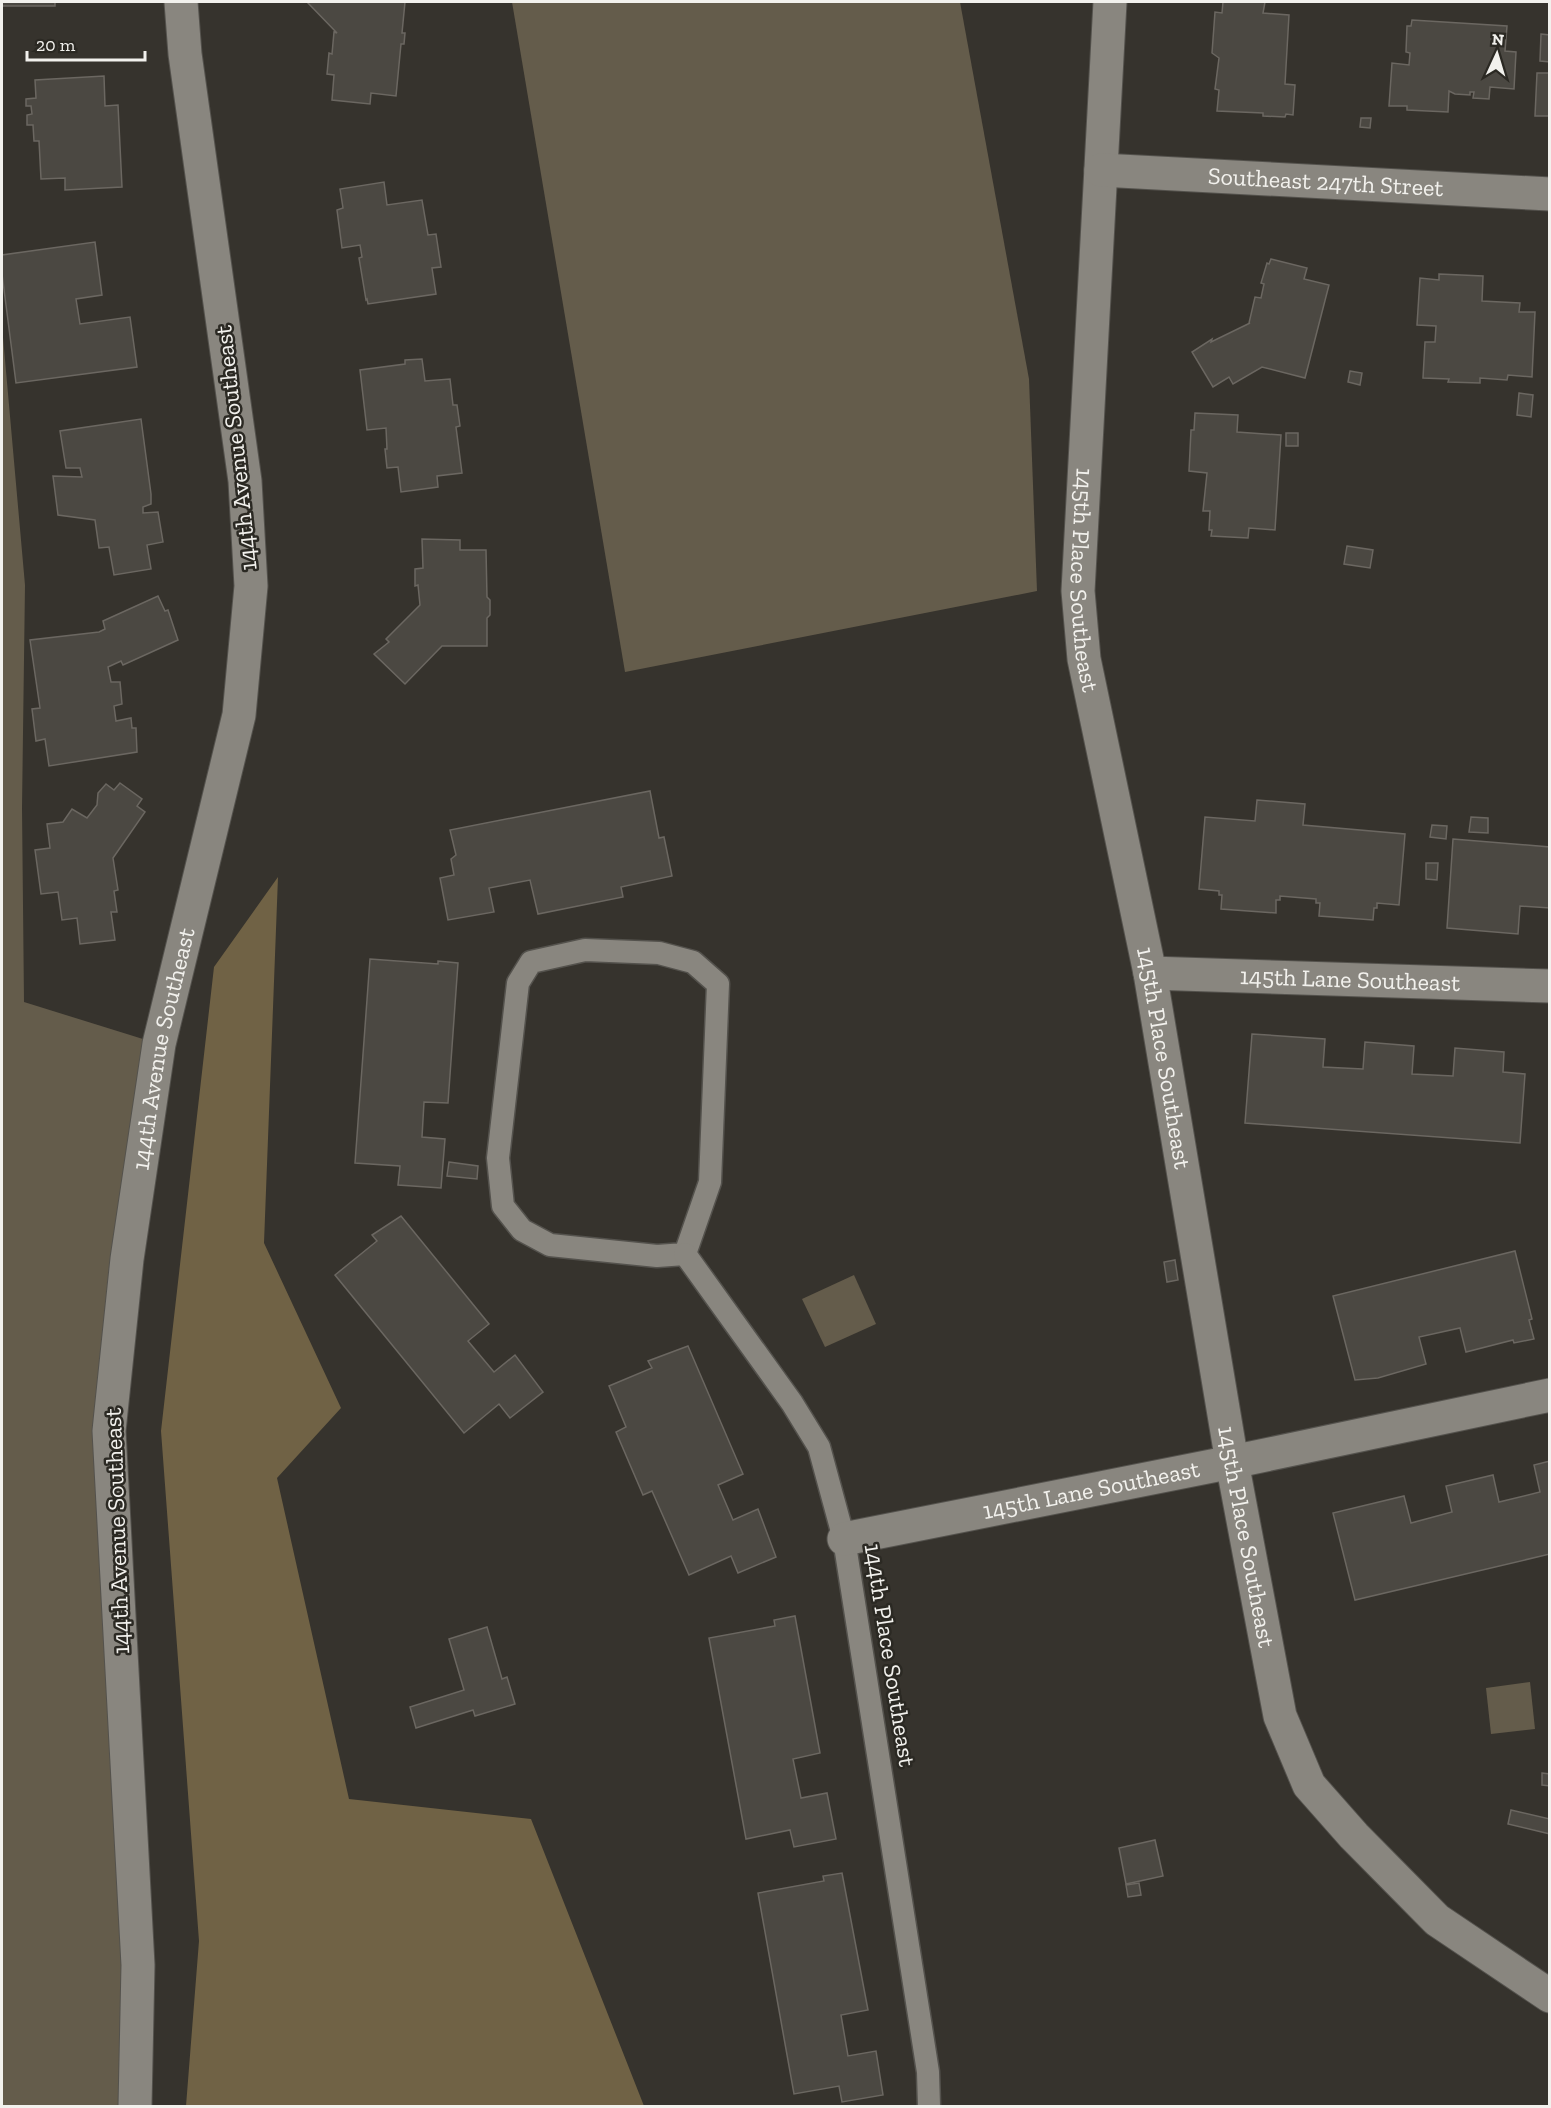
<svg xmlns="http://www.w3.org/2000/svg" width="1551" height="2108" font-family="'Zilla Slab',serif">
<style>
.green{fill:#645c4b}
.forest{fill:#706245}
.building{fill:#4b4842;stroke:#6b6761;stroke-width:1.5}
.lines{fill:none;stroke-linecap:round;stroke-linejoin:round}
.service-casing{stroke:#54524d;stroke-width:25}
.minor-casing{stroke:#54524d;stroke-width:35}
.service{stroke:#89867f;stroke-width:22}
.minor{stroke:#89867f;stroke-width:33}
.labels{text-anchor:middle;stroke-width:5;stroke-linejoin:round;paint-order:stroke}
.street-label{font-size:24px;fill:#f2f1ed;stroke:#2b2923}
</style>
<rect width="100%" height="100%" fill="#36332d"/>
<g class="green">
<path d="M512,2H960L1029,379L1037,591L625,672Z"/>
<path d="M2,326L25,585L22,808L24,1002L159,1044L109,1431L135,2106H2Z"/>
<path d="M854,1275L876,1324L825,1347L802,1299Z"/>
<path d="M1530,1682L1535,1729L1491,1734L1486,1688Z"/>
</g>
<path class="forest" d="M278,877L264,1243L341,1408L277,1478L349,1799L531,1819L644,2106H186L199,1941L161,1431L214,967Z"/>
<g class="building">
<rect x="2" y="2" width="53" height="4"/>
<path d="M307,2H405L402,33H405L404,44H401L396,96L371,93L370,104L332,100L334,75L327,74L329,53L332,54L334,32L337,33Z"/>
<path d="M1223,2H1265L1263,13L1289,15L1285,84L1295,85L1293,115L1286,114L1285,117L1263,116V113L1217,111L1219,90L1215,89L1219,58L1212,53L1215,12L1222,13Z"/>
<path d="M1412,20L1507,26L1505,51L1516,52L1514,89L1490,87L1489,99L1473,98L1474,92H1470V95L1455,94L1449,91L1448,112L1407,110V106H1389L1392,63L1409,65L1410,53L1406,52L1407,26H1411Z"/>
<path d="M1541,34L1550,35V62L1540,61Z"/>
<path d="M1537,73H1550V116H1535Z"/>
<path d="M104,76L105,106L118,105L122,187L65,190V178L41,179L39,141H34L33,125H27V115L32,114L31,106H26V99L36,98L35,80Z"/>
<path d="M1361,118H1371L1370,128L1360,127Z"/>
<path d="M384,182L387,205L422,200L428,235L436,234L441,267L432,268L436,294L368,304L367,299L366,300L359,258L362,257L360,245L342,248L337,210L343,208L340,189Z"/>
<path d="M95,242L102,295L76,299L80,324L130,317L137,367L16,383L2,274V255Z"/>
<path d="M1271,259L1307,268L1304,279L1329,285L1305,378L1262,367L1233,384L1229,377L1213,387L1192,352L1212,339L1211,342L1250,323H1249L1255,297L1261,298L1264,284L1261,283L1267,263L1269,264Z"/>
<path d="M1439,274L1483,276L1482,301L1520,303L1519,312H1535L1532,377L1508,375L1507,380L1480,378V383L1448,382L1449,379L1423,378L1425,342H1435L1436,326L1417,325L1420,278L1439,280Z"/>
<path d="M422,359L425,381L450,379L453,405H457L460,426L456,427L462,473L437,476L438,487L401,492L398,467L387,468L385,449H387L386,428L367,430L360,370L405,364V360Z"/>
<path d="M1350,371L1362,373L1360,385L1348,382Z"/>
<path d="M1519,393L1533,395L1531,417L1517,415Z"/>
<path d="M1195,413L1238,415L1237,432L1281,435L1275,530L1249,528L1248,538L1211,536L1212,530H1209L1210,511H1203L1207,473L1189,471L1191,430H1194Z"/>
<path d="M141,419L151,494V504L143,507V513L158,512L163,542L147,545L151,569L114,575L109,547L99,548L95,520L58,515L53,476L82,477L80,468H66L60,431Z"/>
<rect x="1286" y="433" width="12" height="13"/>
<path d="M422,539L460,540V550H486L487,597L490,600V615L487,618V646H442L405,684L374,654L389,642L386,639L420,605L418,585L415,586V569L423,568Z"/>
<path d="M1347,546L1373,550L1370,568L1344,564Z"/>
<path d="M158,596L165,611L168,610L178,640L123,665L121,661L108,667L111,682H120L122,704L114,706L116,721L131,718L132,728H136L137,752L49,766L45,739L36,741L32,709L40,708L30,640L99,632L105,629L103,621Z"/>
<path d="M120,783L142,799L137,806L145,812L113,858L118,890L114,891L117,912H111L115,940L80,944L77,918L62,920L58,892L41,894L35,850L50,848L47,824L63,822L72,809L87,818L97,805L98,793L106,784L114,790Z"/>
<path d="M650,791L659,838L664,837L672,876L621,887L623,897L538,914L530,880L489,888L494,912L448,920L440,878L454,875L451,859L456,855L450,830Z"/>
<path d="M1257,800L1305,804L1303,825L1405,834L1399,905L1377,903V908H1374L1373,920L1319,916L1320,903H1316V899L1280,896V900H1276V913L1221,909L1222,895H1219V891L1199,889L1205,817L1255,821Z"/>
<path d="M1471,817L1488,818V833L1469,832Z"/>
<path d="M1432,825L1447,826L1446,839L1430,837Z"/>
<path d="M1453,839L1550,847V908L1520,906L1518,934L1447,928Z"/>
<path d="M1426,863H1438L1437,880L1426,879Z"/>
<path d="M370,959L438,964V961L458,963L448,1103L424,1102L422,1137L445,1139L441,1188L398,1185L400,1166L355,1163Z"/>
<path d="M1252,1034L1325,1039L1323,1067L1363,1069L1365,1042L1414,1046L1412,1074L1453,1076L1455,1048L1504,1052L1503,1072L1525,1074L1520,1143L1245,1123Z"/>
<path d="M449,1162L478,1166L477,1179L447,1176Z"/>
<path d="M401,1216L489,1324L468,1341L494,1372L515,1355L543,1392L510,1418L499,1404L464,1433L335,1275L377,1241L372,1235Z"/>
<path d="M1515,1251L1532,1319L1529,1320L1534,1339L1514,1343L1513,1340L1466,1352L1460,1328L1419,1337L1426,1364L1378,1378L1355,1380L1333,1296Z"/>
<path d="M1175,1260L1178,1280L1167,1282L1164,1262Z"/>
<path d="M688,1346L743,1474L718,1485L733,1520L758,1509L776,1557L738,1573L731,1556L689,1575L652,1491L643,1495L616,1432L626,1427L609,1386L652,1368L648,1361Z"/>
<path d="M1550,1461V1554L1355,1600L1333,1513L1404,1496L1411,1523L1452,1512L1446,1486L1493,1475L1499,1502L1540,1492L1534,1465Z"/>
<path d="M795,1616L820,1753L793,1759L801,1798L827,1793L836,1839L794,1847L790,1830L746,1839L709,1638L775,1626L774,1620Z"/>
<path d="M487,1627L502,1679L507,1677L515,1704L475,1716L473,1710L416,1728L410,1707L464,1690L449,1639Z"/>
<path d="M1542,1773L1550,1774V1786L1542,1785Z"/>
<path d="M1511,1810L1550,1819V1834L1508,1824Z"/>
<path d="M1155,1840L1163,1876L1126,1884L1119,1848Z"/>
<path d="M842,1873L868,2010L841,2015L848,2056L876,2051L883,2095L842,2102L839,2086L794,2094L758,1893L824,1881L823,1876Z"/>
<path d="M1139,1883L1141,1895L1128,1897L1126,1885Z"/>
</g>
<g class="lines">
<g class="service-casing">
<g id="service">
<path d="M585,950L659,953L693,962L718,984L710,1182L685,1254L657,1256L550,1245L522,1230L503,1206L498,1158L518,983L531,962Z"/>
<path d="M685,1254L792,1403L819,1447L844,1539L928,2072L929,2106"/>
</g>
</g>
<g class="minor-casing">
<g id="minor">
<path id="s1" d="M1110,2L1078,591L1084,659L1150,973L1232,1462L1280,1716L1309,1785L1354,1836L1437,1920L1550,1996"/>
<path id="s2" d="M1101,170L1550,194"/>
<path id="s3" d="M1150,973L1550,986"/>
<path id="s4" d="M844,1539L1232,1462L1550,1395"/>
<path id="s5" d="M135,2106L138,1965L109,1431L127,1259L159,1044L239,715L251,586L245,481L185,54L181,2"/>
</g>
</g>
<use href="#service" class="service"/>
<use href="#minor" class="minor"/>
</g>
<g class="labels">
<g class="street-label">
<text dy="8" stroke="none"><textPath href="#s2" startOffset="225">Southeast 247th Street</textPath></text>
<text transform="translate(236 448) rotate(-96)" y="8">144th Avenue Southeast</text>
<text dy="8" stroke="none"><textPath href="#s1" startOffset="579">145th Place Southeast</textPath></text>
<text dy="8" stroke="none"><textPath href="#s3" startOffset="200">145th Lane Southeast</textPath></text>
<text dy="8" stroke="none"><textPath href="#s5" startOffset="1062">144th Avenue Southeast</textPath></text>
<text dy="8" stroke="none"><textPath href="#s1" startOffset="1065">145th Place Southeast</textPath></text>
<text dy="8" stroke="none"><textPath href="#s4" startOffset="252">145th Lane Southeast</textPath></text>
<text transform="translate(117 1531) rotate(-92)" y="8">144th Avenue Southeast</text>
<text dy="8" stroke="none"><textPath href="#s1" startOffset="1551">145th Place Southeast</textPath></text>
<text transform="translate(890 1655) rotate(81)" y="8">144th Place Southeast</text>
</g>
</g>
<rect width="1551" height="2108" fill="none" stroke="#f2f1ed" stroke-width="6"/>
<g transform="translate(1497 54) rotate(4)" stroke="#2b2923" stroke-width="4.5" paint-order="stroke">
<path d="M0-4.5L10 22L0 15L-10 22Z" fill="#f2f1ed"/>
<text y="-9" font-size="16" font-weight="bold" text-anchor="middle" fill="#f2f1ed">N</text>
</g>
<path d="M27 51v9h118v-9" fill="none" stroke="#f2f1ed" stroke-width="3"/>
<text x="36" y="51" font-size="18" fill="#f2f1ed" stroke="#2b2923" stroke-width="4.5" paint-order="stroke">20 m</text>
</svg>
